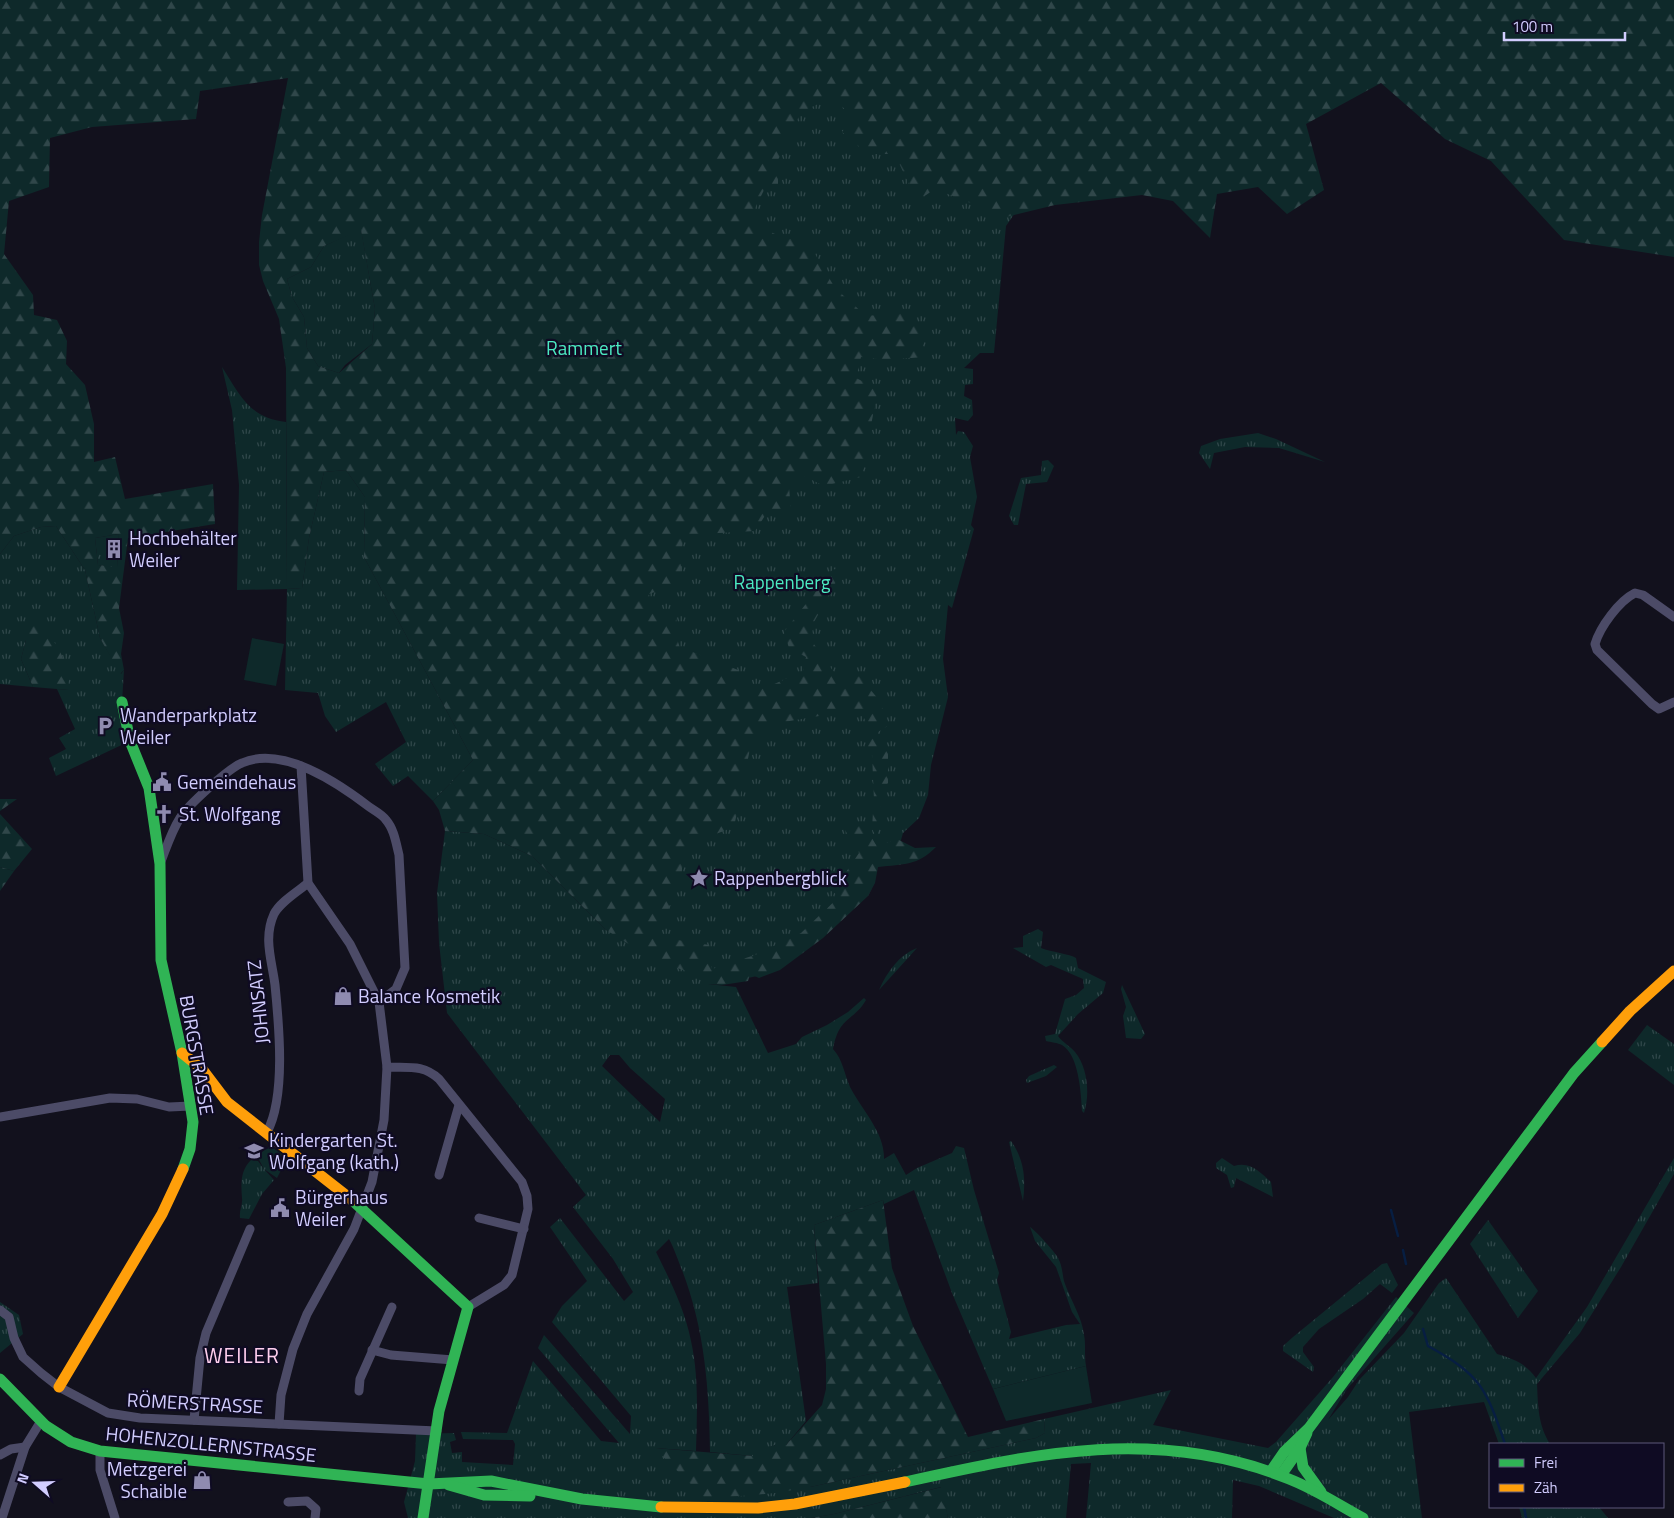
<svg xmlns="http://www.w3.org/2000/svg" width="1674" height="1518" font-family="'Titillium Web',sans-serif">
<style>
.grass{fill:url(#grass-tufts);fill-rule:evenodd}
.forest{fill:url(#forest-firs);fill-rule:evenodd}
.cemetery{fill:url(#cemetery-stones)}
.garden{fill:#0e292a}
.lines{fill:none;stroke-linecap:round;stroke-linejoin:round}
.stream{stroke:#071e42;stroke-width:2.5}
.street{stroke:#4c4b67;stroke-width:9}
.fast{stroke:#30b455;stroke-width:11}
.slow{stroke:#ff9f0a;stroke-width:11}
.labels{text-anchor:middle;stroke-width:4.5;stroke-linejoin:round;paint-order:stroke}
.park-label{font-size:19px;fill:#4cebc2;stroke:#0f0b23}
.poi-label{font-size:19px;fill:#d2cdff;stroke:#0f0b23;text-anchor:start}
.street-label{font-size:19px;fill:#d2cdff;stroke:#0f0b23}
.quarter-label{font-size:21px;letter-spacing:1px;fill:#ffcfee;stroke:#0f0b23}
</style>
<defs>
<pattern id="grass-tufts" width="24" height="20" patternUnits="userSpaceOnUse" patternTransform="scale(1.25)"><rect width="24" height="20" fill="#0e292a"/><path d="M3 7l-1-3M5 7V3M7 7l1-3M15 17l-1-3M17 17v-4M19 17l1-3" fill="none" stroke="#30474a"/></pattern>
<pattern id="forest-firs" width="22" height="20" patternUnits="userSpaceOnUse" patternTransform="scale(1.25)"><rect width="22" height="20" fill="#0e292a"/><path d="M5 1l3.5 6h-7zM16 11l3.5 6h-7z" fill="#30474a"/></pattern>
<pattern id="cemetery-stones" width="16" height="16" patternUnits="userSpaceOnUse" patternTransform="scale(1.25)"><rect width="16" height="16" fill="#0e292a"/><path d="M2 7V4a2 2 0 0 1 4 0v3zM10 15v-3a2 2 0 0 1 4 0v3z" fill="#30474a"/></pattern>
</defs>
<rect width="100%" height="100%" fill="#12111d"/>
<g class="grass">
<path d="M815,40L1015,213L1006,226L994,353H980L964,368L973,369V384L965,385L964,396L972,400L973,415L968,421L955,418L956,435L958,431L964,432L973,446L970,457L977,497L971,525L974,529L952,608L948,605L943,659L948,697L931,765L928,795L919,818L903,833L897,854L882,847L865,884L757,976L721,984H708L736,987L768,1053L796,1044L802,1037L827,1025L848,1012L864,998L866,1000C853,1022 839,1016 833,1049C843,1060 844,1073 850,1087C862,1110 885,1133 884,1159L894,1153L906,1175L917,1168L952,1153L956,1146L964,1148L974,1190L999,1273L997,1280L1011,1332L1009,1339L1066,1325L1080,1324L1072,1312L1056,1267L1035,1241L1030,1227C1034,1229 1056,1253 1058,1258C1063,1267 1062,1276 1065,1284C1071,1301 1082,1317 1084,1335C1086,1344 1084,1355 1086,1366L993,1389L952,1293L914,1190L884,1204L883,1200L814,1225L818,1283L787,1287L806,1421L786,1445H775L753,1456L710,1452C709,1389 705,1330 682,1270C678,1260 674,1248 669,1239L656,1252C670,1280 685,1310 691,1341C699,1377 697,1414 696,1451L655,1448L810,1487L1036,1438L1045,1433L1044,1419L1171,1390L1153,1425L1268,1448L1276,1442L1333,1377L1396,1297L1414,1313L1347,1389L1328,1420L1348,1397L1359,1380L1404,1333L1439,1283L1446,1278L1497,1354C1514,1359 1525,1363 1536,1378L1587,1307L1674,1158V1174L1621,1267L1580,1333L1537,1384C1538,1406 1538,1425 1550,1444H1499L1484,1402L1409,1412L1422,1518H1334L1259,1486L1233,1480L1232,1518H1086L1091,1463L1071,1464L1066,1518H948L941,1487L834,1514L811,1518H408L404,1502L415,1461L416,1434L454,1433L456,1440L450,1442L452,1453L462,1452V1462L513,1465L515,1444L513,1440L463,1439L461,1432L507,1433L533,1361L601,1441L619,1443L538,1348L544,1335L630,1434L631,1416L552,1322L562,1306L587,1281L550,1227L560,1218L624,1301L633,1292L613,1259L573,1207L586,1195L447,1013L439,943L437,893L445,831L484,834L532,856L606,930L645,949L621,634L722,291ZM610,1055H619L630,1068L665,1099L660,1122L602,1066Z"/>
<path d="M361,229L375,309L372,344L345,365L339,373L318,366L307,348L304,317L292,297L287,279L311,267L324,246Z"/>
<path d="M222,367C240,395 249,418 286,422L287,589L302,588L309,538L324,472L346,470L365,497L364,557L473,760L433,801L408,776L393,786L375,764L406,742L386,702L336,732L325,716L318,693L285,690L287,589L237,590L239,485L232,410Z"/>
<path d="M1258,433L1276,439L1325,462L1279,448L1245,447L1214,453L1210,469L1199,453L1201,446L1220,439Z"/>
<path d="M1048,460L1054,466L1047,482L1026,484L1018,525H1014L1009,516L1021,478L1041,475L1042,461Z"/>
<path d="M56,526L85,570L100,638L121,674L124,670L122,702L130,741L56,776L49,758L66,749L59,738L75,729L57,689L69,690L26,640L21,659L33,687L0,684V554L14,536L41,527Z"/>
<path d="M119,534L117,568L98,565L95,538Z"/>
<path d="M1038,929L1043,932L1041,948C1051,952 1070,954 1076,958L1078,968L1106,982L1103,993L1078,1014L1058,1036C1062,1042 1070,1046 1075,1052C1088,1068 1090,1095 1084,1113L1082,1111C1081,1093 1079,1055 1062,1045C1058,1043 1051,1042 1046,1041L1045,1036L1055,1034L1065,999L1076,995L1084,988L1083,979L1051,965L1046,967L1013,948L1023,947V936Z"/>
<path d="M917,948L879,990C887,972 899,955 917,948Z"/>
<path d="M1122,985L1145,1034L1141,1039L1126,1038L1123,1016L1126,1007L1121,989Z"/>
<path d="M1647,1025L1674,1044V1085L1628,1050Z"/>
<path d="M1054,1065L1057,1067L1046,1076L1027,1083L1026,1080L1029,1076Z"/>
<path d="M1011,1141C1024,1159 1026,1179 1023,1201L1009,1142Z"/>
<path d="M270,1146L287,1158L277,1178L264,1169L274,1180L262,1194L249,1219L240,1218C239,1210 243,1205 242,1198C241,1184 240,1171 251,1160L258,1161L264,1169L257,1156Z"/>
<path d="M1222,1158L1234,1166C1250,1161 1260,1172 1271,1182L1273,1197L1236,1178L1234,1187L1231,1188L1227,1175L1216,1168V1163Z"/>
<path d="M1488,1220L1538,1291L1518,1318L1470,1244Z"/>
<path d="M1387,1263L1398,1285L1392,1293L1380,1284L1363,1299L1319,1329L1303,1347V1352L1314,1367L1313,1372L1283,1351V1346L1293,1337L1382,1264Z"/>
<path d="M0,1302L19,1315L23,1334L0,1353Z"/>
<path d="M1519,1507H1599L1608,1518H1522Z"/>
</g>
<g class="forest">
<path d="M0,0H1674V257L1564,240L1491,161L1445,139L1381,83L1306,124L1324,190L1287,214L1258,187L1217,194L1210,238L1173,201L1142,195L1055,205L1006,217L935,189L917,201L899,163L889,154H868L842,132L855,117L831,98L801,112L778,160V184L764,190L754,210L757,225L781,237L808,242L835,288L866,316L909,312L922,336L924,357L885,360L861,357L856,378L878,389L861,477L824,486L800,474L789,487L791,510L768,511L755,531L683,535L680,583L649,594L650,608L676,612L678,646L738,670L743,686H770L803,671L806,657L789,648L784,632L833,569L839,570L840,575L814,622L811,640L838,678L859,676L879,700L889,725L878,732L876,740L888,751V783L883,789L877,838L872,829L873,812L863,802L874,800L872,753L866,751L869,729L860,709L778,723L752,739L734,827L690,844L658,940L666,945L678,940L709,945L712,969L755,955L801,933L839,897L823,883L828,868L842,878L859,853L842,825L847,822L866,828L877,846L897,839L915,848L936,847C917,866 904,864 878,867L875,883L868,896L823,938L780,970L759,978L750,974L748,981L722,985L708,984L691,973L653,959L606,930L532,856L484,834L445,831L439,810L433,801L473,760L364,557L365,497L346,470L324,472L309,538L302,588L287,589L286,368L279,319L263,281L259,265V242L262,215L288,78L200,91L196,119L92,127L50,138L49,187L9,201L4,254L33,295L34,315L57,320L67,341L66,364L85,385L94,424V462L115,457L125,499L213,484L215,524L128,538L119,608L124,633L121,654L124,670L120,674L100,638L85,570L56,526L41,527L14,536L0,554ZM361,230L375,309L372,344L339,373L318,366L307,348L304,317L292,297L287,279L311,267L324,246ZM119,534L117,567L98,565L95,538Z"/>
<path d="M37,620C56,643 69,659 69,690L33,687L21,659L26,640L20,628L28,621Z"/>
<path d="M0,799H17L0,811Z"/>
<path d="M0,814L32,849L14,871L0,867Z"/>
<path d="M883,1200L892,1268L913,1326L968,1437L1044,1419L1045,1433L1036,1438L810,1487L775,1493L706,1499L654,1448L753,1456V1453L775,1445H786L822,1405L826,1389V1364L814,1225Z"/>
<path d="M942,1487L948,1518H811L834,1514Z"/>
</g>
<path class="cemetery" d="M0,867L14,871L0,891Z"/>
<g class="garden">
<path d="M252,638L284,644L276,686L244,680Z"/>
<path d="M1086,1366L1092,1403L1006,1421L993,1389Z"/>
</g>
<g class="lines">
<g class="stream">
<path d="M1391,1210L1398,1236"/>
<path d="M1403,1250L1406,1264"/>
<path d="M1423,1329L1428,1346C1481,1375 1486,1388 1505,1444"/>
<path d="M1524,1507L1526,1518"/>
</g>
<g class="street">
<path d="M1674,617L1643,595L1635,593C1619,601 1600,627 1595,644L1597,650L1652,704L1659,709L1674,702"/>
<path d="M160,864C166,849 171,832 180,818C187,806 229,768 242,763C282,745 338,783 368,806C373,810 382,814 386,820C394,829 396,843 399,855L405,968L396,989L379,1002"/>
<path d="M387,1067C408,1068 423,1064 439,1079L522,1182L527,1196L528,1209L512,1275L504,1285L468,1307"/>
<path d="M0,1117L110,1098L137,1099L169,1107L191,1106"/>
<path d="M267,1132C286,1097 279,1025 275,985C272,961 263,938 274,914C280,902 297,892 308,883"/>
<path d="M439,1175L459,1105"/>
<path d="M479,1218L524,1229"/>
<path d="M0,1310L9,1317L14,1338L23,1357L41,1373L59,1387L108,1413L140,1418L437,1431"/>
<path d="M372,1350L391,1355L453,1360"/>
<path d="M359,1391L360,1379L392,1307"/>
<path d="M194,1420L200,1358L206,1333L250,1229"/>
<path d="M279,1424L281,1395L293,1349L307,1314L354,1229L372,1182L384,1120L387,1067L379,1002L350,944L308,883L301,766"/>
<path d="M100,1451V1470L115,1518"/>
<path d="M0,1455L11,1449L25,1447"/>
<path d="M288,1502L307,1501L316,1509L315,1518"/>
<path d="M2,1518L25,1447L41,1421"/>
</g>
<g class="fast">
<path d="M122,702L130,741L149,788L160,864L161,960L182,1053L193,1122L190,1149L183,1169"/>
<path d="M352,1200L468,1307L439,1411L423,1518"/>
<path d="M0,1379L46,1426L71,1442L100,1451L429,1484L491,1481L582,1499L661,1507"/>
<path d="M1300,1448L1303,1467L1321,1492"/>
<path d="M1271,1471L1284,1452L1309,1428L1574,1073L1602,1042"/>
<path d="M1281,1475L1300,1448L1307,1433"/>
<path d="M905,1482C1036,1453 1159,1426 1289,1479C1315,1489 1339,1505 1363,1518"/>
<path d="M449,1485L484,1495L530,1496"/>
</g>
<g class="slow">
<path d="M1602,1042L1630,1011L1674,971"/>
<path d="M182,1053L202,1069L227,1102L352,1200"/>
<path d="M59,1387L162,1214L183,1169"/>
<path d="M661,1507L758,1508L795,1504L905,1482"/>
</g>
</g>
<defs>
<g id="building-bare" transform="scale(1.5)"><path d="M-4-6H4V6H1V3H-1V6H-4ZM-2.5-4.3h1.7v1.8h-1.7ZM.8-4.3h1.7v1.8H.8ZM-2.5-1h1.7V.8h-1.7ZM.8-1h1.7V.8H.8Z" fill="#8f8bb0" stroke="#0f0b23" stroke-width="2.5" paint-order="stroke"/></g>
<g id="parking-bare" transform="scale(1.5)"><path d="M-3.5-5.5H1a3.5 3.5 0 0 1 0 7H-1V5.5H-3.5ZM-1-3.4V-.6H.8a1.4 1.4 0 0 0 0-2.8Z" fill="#8f8bb0" stroke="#0f0b23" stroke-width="2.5" paint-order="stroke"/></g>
<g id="civic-bare" transform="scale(1.5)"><path d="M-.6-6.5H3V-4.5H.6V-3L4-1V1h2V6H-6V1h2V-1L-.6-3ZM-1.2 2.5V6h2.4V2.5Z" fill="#8f8bb0" stroke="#0f0b23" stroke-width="2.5" paint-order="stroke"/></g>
<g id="church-bare" transform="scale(1.5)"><path d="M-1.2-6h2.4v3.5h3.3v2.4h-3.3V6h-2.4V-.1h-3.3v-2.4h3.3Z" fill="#8f8bb0" stroke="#0f0b23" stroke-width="2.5" paint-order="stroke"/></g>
<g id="sight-bare" transform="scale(1.5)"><path d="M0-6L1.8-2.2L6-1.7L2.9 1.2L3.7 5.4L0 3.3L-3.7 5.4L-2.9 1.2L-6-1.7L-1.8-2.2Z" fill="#8f8bb0" stroke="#0f0b23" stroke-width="2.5" paint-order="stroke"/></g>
<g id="shop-bare" transform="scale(1.5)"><path d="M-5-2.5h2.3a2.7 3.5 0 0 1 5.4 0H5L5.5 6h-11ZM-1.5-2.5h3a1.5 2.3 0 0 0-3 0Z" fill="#8f8bb0" stroke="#0f0b23" stroke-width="2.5" paint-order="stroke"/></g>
<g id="school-bare" transform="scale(1.5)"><path d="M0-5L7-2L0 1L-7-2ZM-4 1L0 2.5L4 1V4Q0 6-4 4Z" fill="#8f8bb0" stroke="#0f0b23" stroke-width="2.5" paint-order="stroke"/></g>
</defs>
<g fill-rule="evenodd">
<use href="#building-bare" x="114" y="549"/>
<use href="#parking-bare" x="105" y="726"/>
<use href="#civic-bare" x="162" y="782"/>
<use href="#church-bare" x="164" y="814"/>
<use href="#sight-bare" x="699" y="878"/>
<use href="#shop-bare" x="343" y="996"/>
<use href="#school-bare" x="254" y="1151"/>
<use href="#civic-bare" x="280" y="1208"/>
<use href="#shop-bare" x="202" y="1480"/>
</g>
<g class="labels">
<g class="park-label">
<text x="584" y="355">Rammert</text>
<text x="782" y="589">Rappenberg</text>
</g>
<g class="poi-label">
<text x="129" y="545">Hochbehälter<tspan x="129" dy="22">Weiler</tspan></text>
<text x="120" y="722">Wanderparkplatz<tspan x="120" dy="22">Weiler</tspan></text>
<text x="177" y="789">Gemeindehaus</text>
<text x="179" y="821">St. Wolfgang</text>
<text x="714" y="885">Rappenbergblick</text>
<text x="358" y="1003">Balance Kosmetik</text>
<text x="269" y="1147">Kindergarten St.<tspan x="269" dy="22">Wolfgang (kath.)</tspan></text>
<text x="295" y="1204">Bürgerhaus<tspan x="295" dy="22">Weiler</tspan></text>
<text x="187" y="1476" text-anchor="end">Metzgerei<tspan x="187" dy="22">Schaible</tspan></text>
</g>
<g class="street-label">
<text transform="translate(258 1002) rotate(-96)" y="7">JOHNSATZ</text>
<text transform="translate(197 1055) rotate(80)" y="7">BURGSTRASSE</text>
<text transform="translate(195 1403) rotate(3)" y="7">RÖMERSTRASSE</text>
<text transform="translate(211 1444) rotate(6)" y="7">HOHENZOLLERNSTRASSE</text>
</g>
<g class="quarter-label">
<text x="242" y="1363">WEILER</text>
</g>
</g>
<rect x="1489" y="1443" width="175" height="65" fill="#0f0b23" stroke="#5d597b"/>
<rect x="1499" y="1459" width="25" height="8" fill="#30b455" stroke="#5d597b"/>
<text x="1534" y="1468" font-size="15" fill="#d2cdff">Frei</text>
<rect x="1499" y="1484" width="25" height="8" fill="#ff9f0a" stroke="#5d597b"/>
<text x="1534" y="1493" font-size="15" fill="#d2cdff">Zäh</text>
<g transform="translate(35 1483) rotate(290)" stroke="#0f0b23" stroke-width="4" paint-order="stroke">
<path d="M0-4L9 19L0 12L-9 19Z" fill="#d2cdff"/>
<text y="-8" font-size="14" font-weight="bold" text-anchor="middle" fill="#d2cdff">N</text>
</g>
<path d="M1504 32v8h121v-8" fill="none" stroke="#d2cdff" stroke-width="2.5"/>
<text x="1512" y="32" font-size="15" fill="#d2cdff" stroke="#0f0b23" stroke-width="4" paint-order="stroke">100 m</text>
</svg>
